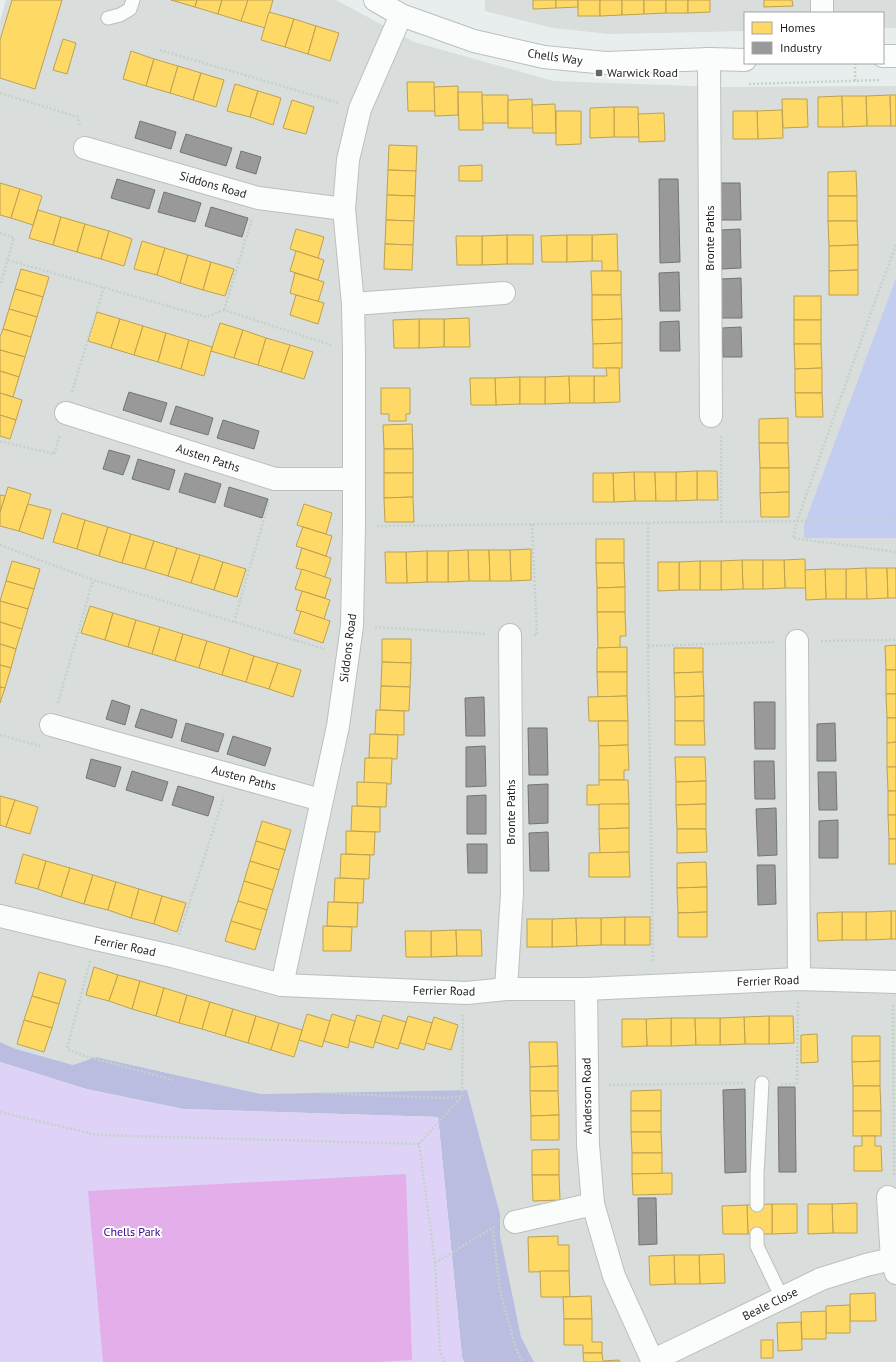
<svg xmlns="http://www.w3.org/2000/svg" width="896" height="1362" font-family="'PT Sans',sans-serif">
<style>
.residential{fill:#d9dddc}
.grass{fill:#c3cdef}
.forest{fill:#babddf}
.park{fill:#ded3f7}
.pitch{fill:#e3aeea}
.homes{fill:#ffd966;stroke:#bca151}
.industry{fill:#999;stroke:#747474}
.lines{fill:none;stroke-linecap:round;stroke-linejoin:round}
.service-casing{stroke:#bcbfbf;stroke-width:15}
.minor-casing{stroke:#bcbfbf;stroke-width:24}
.tertiary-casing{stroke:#bcbfbf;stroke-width:24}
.path{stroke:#c3d3ca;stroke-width:2.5;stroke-dasharray:2 2;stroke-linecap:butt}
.service{stroke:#fbfcfc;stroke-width:13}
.minor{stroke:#fbfcfc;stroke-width:22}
.tertiary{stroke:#fbfcfc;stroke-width:22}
.poi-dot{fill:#656767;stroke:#fff;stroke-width:1.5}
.labels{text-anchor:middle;stroke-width:4;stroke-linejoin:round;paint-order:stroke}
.street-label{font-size:12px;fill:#1f1f1f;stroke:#fff}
.poi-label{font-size:12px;fill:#1f1f1f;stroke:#fff;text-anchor:start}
.park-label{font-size:12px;fill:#360189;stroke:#fff}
</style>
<rect width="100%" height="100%" fill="#e7eeed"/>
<g class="residential">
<path d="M6,0H336L414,42L553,81L719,87L896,86V1362H534L521,1337L500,1235V1214L467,1090L261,1094L96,1057L73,1065L16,1049L0,1042V21Z"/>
<path d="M485,0H896V28H883V13H745V31L610,34L553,28L485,11Z"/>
</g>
<path class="grass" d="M896,278V538H804V525Z"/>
<path class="forest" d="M0,1042L16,1049L73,1065L96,1057L261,1094L467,1090L500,1214V1235L521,1337L534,1362H464L462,1357L438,1117L183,1109L86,1089L0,1062Z"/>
<path class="park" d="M0,1062L86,1089L183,1109L438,1117L462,1357L464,1362H0Z"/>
<path class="pitch" d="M406,1174L412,1360L378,1362H103L88,1191Z"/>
<g class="homes">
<path d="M12,0H62L35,89L0,78V40Z"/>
<path d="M171,0H197L195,7Z"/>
<path d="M197,0H222L218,14L195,7Z"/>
<path d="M222,0H248L241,21L218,14Z"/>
<path d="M248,0H273L265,28L241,21Z"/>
<path d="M533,0H556V8L533,9Z"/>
<path d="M556,0H578V7L556,8Z"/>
<rect x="578" y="0" width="22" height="16"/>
<path d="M600,0H622V15L600,16Z"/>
<path d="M622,0H644V14L622,15Z"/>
<path d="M644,0H666V13L644,14Z"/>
<rect x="666" y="0" width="22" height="13"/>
<path d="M688,0H710V12L688,13Z"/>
<path d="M764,0H792L793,6L764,7Z"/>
<path d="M269,12L294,19L285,47L261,40Z"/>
<path d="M294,19L316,26L308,54L285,47Z"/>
<path d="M316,26L339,33L330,61L308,54Z"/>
<path d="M63,39L76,43L67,74L53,70Z"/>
<path d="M131,51L154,59L146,86L123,79Z"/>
<path d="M154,59L178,66L170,93L146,86Z"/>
<path d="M178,66L201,73L193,100L170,93Z"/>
<path d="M201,73L224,80L216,107L193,100Z"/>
<path d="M407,82H434L435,111H408Z"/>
<path d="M235,84L258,91L250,117L227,111Z"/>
<path d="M458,86V115L435,116L434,87Z"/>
<path d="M258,91L281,98L273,125L250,117Z"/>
<path d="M458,92H482L483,130H459Z"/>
<path d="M482,95H508V123H483Z"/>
<path d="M890,95L891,126H867L866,96Z"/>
<path d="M890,95H896V126H891Z"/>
<path d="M842,96L843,127H818V97Z"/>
<path d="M842,96H866L867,126L843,127Z"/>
<path d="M532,99L533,128H508V100Z"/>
<path d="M782,99H807L808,127L783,128Z"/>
<path d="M292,100L314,107L306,134L283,128Z"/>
<path d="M555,104L556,133H533L532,105Z"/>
<path d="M614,107H638L639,137H614Z"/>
<path d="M614,107V137L590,138V108Z"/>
<path d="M782,110L783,138L758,139L757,111Z"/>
<path d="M556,111H581V144L556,145Z"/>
<path d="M733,111H757L758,139H733Z"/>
<path d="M664,113L665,141L639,142L638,114Z"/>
<path d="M389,145L417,146L416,171L388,170Z"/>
<path d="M482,165V181H459V166Z"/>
<path d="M388,170L416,171L415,196L387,195Z"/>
<path d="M856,171L857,196H828V172Z"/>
<path d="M0,183L20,189L11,218L0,215Z"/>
<path d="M20,189L42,196L33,225L11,218Z"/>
<path d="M387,195L415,196L414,221L386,220Z"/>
<rect x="828" y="196" width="29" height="25"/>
<path d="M38,210L61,217L53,245L29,238Z"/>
<path d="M61,217L85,224L77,252L53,245Z"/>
<path d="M386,220L414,221L413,245L385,244Z"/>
<path d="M828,221H857L858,245L829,246Z"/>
<path d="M85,224L109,231L101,259L77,252Z"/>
<path d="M296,229L324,237L318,258L290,249Z"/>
<path d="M109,231L132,239L124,266L101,259Z"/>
<path d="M617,234L618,271H602V261H592V235Z"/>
<rect x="507" y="235" width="26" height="29"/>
<path d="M507,235V264L482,265V236Z"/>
<path d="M567,235V262H542L541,236Z"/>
<path d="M567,235H592V261L567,262Z"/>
<path d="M456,236H482V265H457Z"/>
<path d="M142,241L165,248L157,275L134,269Z"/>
<path d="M385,244L413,245L412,270L384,269Z"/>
<path d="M858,245V270L829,271V246Z"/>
<path d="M165,248L188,255L180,283L157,275Z"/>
<path d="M296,251L324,260L318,280L290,271Z"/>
<path d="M188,255L211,262L203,290L180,283Z"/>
<path d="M211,262L234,269L225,296L203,290Z"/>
<path d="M21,269L49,277L43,297L15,289Z"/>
<path d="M858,270V295H829V271Z"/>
<path d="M591,271H621V295H592Z"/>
<path d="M295,273L324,282L318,302L290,293Z"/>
<path d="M15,289L43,297L37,317L9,309Z"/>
<path d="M296,295L324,303L318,324L290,315Z"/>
<path d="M592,295H621L622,319L592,320Z"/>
<rect x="794" y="296" width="27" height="24"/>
<path d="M9,309L37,317L31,337L3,329Z"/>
<path d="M97,312L120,319L111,348L88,341Z"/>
<path d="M469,318L470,347H444V319Z"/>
<path d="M120,319L143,326L134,355L111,348Z"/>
<path d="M419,319H444V347L419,348Z"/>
<path d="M419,319V348H394L393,320Z"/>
<path d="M622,319V343L593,344L592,320Z"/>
<rect x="794" y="320" width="27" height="24"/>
<path d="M220,323L243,330L234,358L211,351Z"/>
<path d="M143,326L166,333L158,362L134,355Z"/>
<path d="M3,329L31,337L25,357L0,350V337Z"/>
<path d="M243,330L266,338L258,365L234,358Z"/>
<path d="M166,333L189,340L181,369L158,362Z"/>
<path d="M266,338L290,345L281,372L258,365Z"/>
<path d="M189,340L212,347L204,376L181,369Z"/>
<path d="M622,343V368H593V344Z"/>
<path d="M794,344H821L822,368L795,369Z"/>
<path d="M290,345L313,352L304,379L281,372Z"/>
<path d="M0,350L25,357L19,377L0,371Z"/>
<path d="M606,368H619L620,402L594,403V376H607Z"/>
<path d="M822,368V393H795V369Z"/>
<path d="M0,371L19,377L13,397L0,393Z"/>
<path d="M569,376L570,403L545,404V377Z"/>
<path d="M569,376H594V403H570Z"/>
<path d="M520,377V404L496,405L495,378Z"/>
<rect x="520" y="377" width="25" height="27"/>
<path d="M470,378H495L496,405H471Z"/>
<path d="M381,388H410V414H406V421H389V414H381Z"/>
<path d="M0,393L22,400L16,420L0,415Z"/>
<path d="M795,393H822L823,417H796Z"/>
<path d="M0,415L16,420L10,439L0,436Z"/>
<path d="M788,418V443H759V419Z"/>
<path d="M412,424L413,449H384L383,425Z"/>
<path d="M759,443H788L789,468H760Z"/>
<rect x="384" y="449" width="29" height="24"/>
<path d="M760,468H789V492L760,493Z"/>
<path d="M697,471H717L718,500H697Z"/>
<path d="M697,471V500L676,501V472Z"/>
<path d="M634,472H655L656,501H635Z"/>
<path d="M634,472L635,501L614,502L613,473Z"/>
<path d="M655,472H676V501H656Z"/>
<path d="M384,473H413V497L384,498Z"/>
<path d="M593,473H613L614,502H593Z"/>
<path d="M8,487L31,494L19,531L0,526V512Z"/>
<path d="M789,492V517H761L760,493Z"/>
<path d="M0,495L5,496L0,512Z"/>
<path d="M413,497L414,522H385L384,498Z"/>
<path d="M28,504L51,510L43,539L19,531Z"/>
<path d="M304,504L332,513L326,534L297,525Z"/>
<path d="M62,513L85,520L77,549L53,542Z"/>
<path d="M85,520L108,527L99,556L77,549Z"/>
<path d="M108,527L131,534L122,563L99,556Z"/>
<path d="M303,527L332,536L326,556L296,546Z"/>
<path d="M131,534L154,541L145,569L122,563Z"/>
<rect x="596" y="539" width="28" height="24"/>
<path d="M154,541L177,548L168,576L145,569Z"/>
<path d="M177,548L200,555L191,583L168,576Z"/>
<path d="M302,548L331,558L325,577L296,568Z"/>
<path d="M531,549V580L511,581L510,550Z"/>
<path d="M468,550H489L490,581H469Z"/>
<path d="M468,550L469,581L448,582V551Z"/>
<path d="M489,550H510L511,581H490Z"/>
<rect x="427" y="551" width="21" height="31"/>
<path d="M427,551V582L407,583L406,552Z"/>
<path d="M385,552H406L407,583H386Z"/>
<path d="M200,555L223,562L214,590L191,583Z"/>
<path d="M805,559L806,588H785L784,560Z"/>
<path d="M742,560H763V589H743Z"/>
<path d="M742,560L743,589L721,590V561Z"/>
<path d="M763,560H784L785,588L763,589Z"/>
<path d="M12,561L40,569L34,589L6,581Z"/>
<rect x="700" y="561" width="21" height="29"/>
<path d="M700,561V590H679V562Z"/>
<path d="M223,562L246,569L237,597L214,590Z"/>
<path d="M658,562H679V590L658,591Z"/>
<path d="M596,563H624L625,587L597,588Z"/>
<path d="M866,568L867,599H846V569Z"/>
<path d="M866,568H887L888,598L867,599Z"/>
<path d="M887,568H896V598H888Z"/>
<path d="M302,569L331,579L325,598L295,589Z"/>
<path d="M825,569H846V599H826Z"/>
<path d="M825,569L826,599L806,600L805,570Z"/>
<path d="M6,581L34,589L28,609L0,601Z"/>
<path d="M625,587V612H597V588Z"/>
<path d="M302,591L330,600L324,619L296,610Z"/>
<path d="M0,601L28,609L22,629L0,622Z"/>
<path d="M90,606L113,613L105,640L81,633Z"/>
<path d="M301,611L330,621L323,643L294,633Z"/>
<path d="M597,612H625L626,636H620V648H598Z"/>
<path d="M113,613L136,620L128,647L105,640Z"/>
<path d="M136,620L160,627L152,654L128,647Z"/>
<path d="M0,622L22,629L16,649L0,644Z"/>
<path d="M160,627L183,634L175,661L152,654Z"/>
<path d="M183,634L207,641L199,668L175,661Z"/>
<path d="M382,639H411V663L382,662Z"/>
<path d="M207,641L230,648L222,675L199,668Z"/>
<path d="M0,644L16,649L11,668L0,665Z"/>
<path d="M896,645V670H886L885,646Z"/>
<path d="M627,647V672H597V648Z"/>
<path d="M230,648L254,656L246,682L222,675Z"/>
<path d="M674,648H703V672L674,673Z"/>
<path d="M254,656L278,663L269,689L246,682Z"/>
<path d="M382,662L411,663L410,687L381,686Z"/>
<path d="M278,663L301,670L293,697L269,689Z"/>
<path d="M0,665L11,668L5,688L0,687Z"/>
<rect x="886" y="670" width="10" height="24"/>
<path d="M597,672H627V696L598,697Z"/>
<path d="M703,672L704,696L675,697L674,673Z"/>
<path d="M381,686L410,687L409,711L380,710Z"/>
<path d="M0,687L5,688L0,703Z"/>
<path d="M886,694H896V718H887Z"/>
<path d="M627,696L628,721H589L588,697Z"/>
<path d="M704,696V721H675V697Z"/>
<path d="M376,710L404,711V735L375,734Z"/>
<path d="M887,718H896V742L887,743Z"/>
<path d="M598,721H628V745L599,746Z"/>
<path d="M675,721H704L705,745H675Z"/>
<path d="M370,734L398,735L397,759L369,758Z"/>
<path d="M896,742V767H887V743Z"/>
<path d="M628,745L629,770H624V780H599V746Z"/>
<path d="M675,757H705L706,781L676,782Z"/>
<path d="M365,758H392L391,784L364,783Z"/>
<path d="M887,767H896V791H888Z"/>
<path d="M599,780H628L629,804L587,805V785H599Z"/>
<path d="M706,781V804L676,805V782Z"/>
<path d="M357,782L387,783L386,807L357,806Z"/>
<rect x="888" y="791" width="8" height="24"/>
<path d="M0,796L15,800L6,827L0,825Z"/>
<path d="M15,800L38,807L30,834L6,827Z"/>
<path d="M599,804H629V828L599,829Z"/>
<path d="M706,804V829H677L676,805Z"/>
<path d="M352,806L380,807V832L351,831Z"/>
<path d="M888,815H896V839H889Z"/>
<path d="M262,821L291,830L285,850L256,841Z"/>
<path d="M629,828V852L600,853L599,829Z"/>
<path d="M677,829H706L707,852L677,853Z"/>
<path d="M346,831L375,832L374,855L346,854Z"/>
<rect x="889" y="839" width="7" height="25"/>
<path d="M256,841L285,850L279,870L250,861Z"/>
<path d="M629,852L630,877H589V853Z"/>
<path d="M23,854L46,861L38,889L15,883Z"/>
<path d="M341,854L370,855L369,879L340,878Z"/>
<path d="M46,861L70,868L61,897L38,889Z"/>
<path d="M250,861L279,870L273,890L244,881Z"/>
<path d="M706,862L707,887L677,888V863Z"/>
<path d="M70,868L93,875L84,904L61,897Z"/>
<path d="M93,875L116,882L108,910L84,904Z"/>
<path d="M335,878L364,879L363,903L334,902Z"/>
<path d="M244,881L273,890L267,910L238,901Z"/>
<path d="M116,882L139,889L131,918L108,910Z"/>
<path d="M707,887V912L678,913L677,888Z"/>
<path d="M139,889L162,896L154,924L131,918Z"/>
<path d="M162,896L186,903L177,932L154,924Z"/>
<path d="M238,901L267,910L261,930L231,921Z"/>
<path d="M328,902L358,903L357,927L327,926Z"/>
<rect x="891" y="911" width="5" height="28"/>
<path d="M891,911V939L866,940V912Z"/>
<path d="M707,912V937H678V913Z"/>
<rect x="842" y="912" width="24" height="28"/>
<path d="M842,912V940L818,941L817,913Z"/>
<path d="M625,917V945H601V918Z"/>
<rect x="625" y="917" width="25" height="28"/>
<path d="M576,918L577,946L552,947V919Z"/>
<path d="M576,918H601V945L577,946Z"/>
<rect x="527" y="919" width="25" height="28"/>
<path d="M231,921L261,930L255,950L225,941Z"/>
<path d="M323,926L352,927L351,951H323Z"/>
<path d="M456,930L457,956L431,957V931Z"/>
<path d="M456,930H481L482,956H457Z"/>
<path d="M405,931H431V957H406Z"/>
<path d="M94,967L118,975L109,1001L86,995Z"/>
<path d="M39,972L66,980L59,1004L32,996Z"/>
<path d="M118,975L140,981L132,1009L109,1001Z"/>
<path d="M140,981L164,988L156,1016L132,1009Z"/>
<path d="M164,988L187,995L179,1023L156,1016Z"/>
<path d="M187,995L210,1002L202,1029L179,1023Z"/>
<path d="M32,996L59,1004L52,1028L24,1020Z"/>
<path d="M210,1002L233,1009L225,1036L202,1029Z"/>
<path d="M233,1009L256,1016L248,1043L225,1036Z"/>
<path d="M307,1014L330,1021L322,1047L299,1040Z"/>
<path d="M332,1014L355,1021L348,1048L324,1041Z"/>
<path d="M357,1015L381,1022L373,1048L349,1041Z"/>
<path d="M383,1015L406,1022L398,1049L375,1042Z"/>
<path d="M256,1016L279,1023L271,1050L248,1043Z"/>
<path d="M408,1016L432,1023L424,1050L400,1043Z"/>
<path d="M769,1016H793L794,1043L769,1044Z"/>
<path d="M769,1016V1044H745L744,1017Z"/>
<path d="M434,1017L458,1025L451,1050L426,1043Z"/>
<path d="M744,1017L745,1044L720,1045V1018Z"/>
<path d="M671,1018H695L696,1045L671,1046Z"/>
<path d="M671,1018V1046H647L646,1019Z"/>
<path d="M695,1018H720V1045H696Z"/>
<path d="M622,1019H646L647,1046L622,1047Z"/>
<path d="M24,1020L52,1028L44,1052L17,1044Z"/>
<path d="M279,1023L302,1030L294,1057L271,1050Z"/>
<path d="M817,1034L818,1062L801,1063V1035Z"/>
<path d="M852,1036H880V1061L852,1062Z"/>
<path d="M529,1042H557L558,1066L530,1067Z"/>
<path d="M880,1061V1086H853L852,1062Z"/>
<path d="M558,1066V1091H530V1067Z"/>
<path d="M853,1086H880L881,1111H853Z"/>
<path d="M661,1090V1111H631V1091Z"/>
<path d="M530,1091H558L559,1115L531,1116Z"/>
<rect x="631" y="1111" width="30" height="21"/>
<rect x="853" y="1111" width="28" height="25"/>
<path d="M559,1115V1140H531V1116Z"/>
<path d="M631,1132H661L662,1153H632Z"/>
<path d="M862,1136H875V1146H881L882,1171H854V1146H862Z"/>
<path d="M559,1149V1175H532V1150Z"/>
<rect x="632" y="1153" width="30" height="21"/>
<path d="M672,1173V1194L633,1195L632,1174Z"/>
<path d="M532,1175H559L560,1200L533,1201Z"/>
<path d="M857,1203V1233H833L832,1204Z"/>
<path d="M772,1204H797V1233L772,1234Z"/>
<path d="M772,1204V1234H748L747,1205Z"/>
<path d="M808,1204H832L833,1233L808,1234Z"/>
<path d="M747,1205L748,1234H723L722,1206Z"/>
<path d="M558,1236V1245H569V1271L529,1272L528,1237Z"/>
<path d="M724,1254L725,1283L700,1284L699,1255Z"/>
<path d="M674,1255H699L700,1284H675Z"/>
<path d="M674,1255L675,1284L650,1285L649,1256Z"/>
<path d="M540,1271H569L570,1297H541Z"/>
<path d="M875,1293L876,1321H850V1294Z"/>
<path d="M591,1296L592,1319H564L563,1297Z"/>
<path d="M850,1305V1333H826V1306Z"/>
<path d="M826,1311V1339H802L801,1312Z"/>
<path d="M564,1319H592V1342H602V1353H583V1345H564Z"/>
<path d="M801,1322L802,1350L778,1351L777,1323Z"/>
<rect x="761" y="1340" width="12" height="18"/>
<path d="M583,1353H602L603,1361L619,1360L620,1362H584Z"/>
</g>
<g class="industry">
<path d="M140,121L176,132L171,149L135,138Z"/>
<path d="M186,134L232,148L226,166L180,152Z"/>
<path d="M241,151L261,157L256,174L236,168Z"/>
<path d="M117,179L155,190L149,209L111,198Z"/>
<path d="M659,179H678L680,262L660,263Z"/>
<path d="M721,183H740L741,220H721Z"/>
<path d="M164,192L201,203L195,222L158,212Z"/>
<path d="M211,207L248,218L242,237L205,226Z"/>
<path d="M740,229L741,268L722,269L721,230Z"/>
<path d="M679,272L680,311H660L659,273Z"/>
<path d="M741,278L742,318H722L721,279Z"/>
<path d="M679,321L680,351H660V322Z"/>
<path d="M741,327L742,357H723L722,328Z"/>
<path d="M129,392L167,403L161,422L123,410Z"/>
<path d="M176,406L213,418L208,435L170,424Z"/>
<path d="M223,420L259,431L254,449L217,438Z"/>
<path d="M109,450L130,456L123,475L103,469Z"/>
<path d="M138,459L175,470L169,490L132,479Z"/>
<path d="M185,473L221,484L215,503L179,492Z"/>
<path d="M229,487L268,499L262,518L224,506Z"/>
<path d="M484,697L485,736H466L465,698Z"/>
<path d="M112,700L130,706L125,725L106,719Z"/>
<path d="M754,702H775V749H755Z"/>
<path d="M141,709L177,720L172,738L135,727Z"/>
<path d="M186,723L224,734L218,752L181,741Z"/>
<path d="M835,723L836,761H817V724Z"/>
<path d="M528,728H547L548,775H529Z"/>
<path d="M233,736L271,748L265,766L227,754Z"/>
<path d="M485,746L486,786L466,787V747Z"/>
<path d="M91,759L121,767L115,787L86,778Z"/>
<path d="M754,761H774L775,799H755Z"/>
<path d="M132,771L168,782L162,801L126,790Z"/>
<path d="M818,772H836L837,810H819Z"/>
<path d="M548,784V823L529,824L528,785Z"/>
<path d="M178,786L214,797L208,816L172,805Z"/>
<path d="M486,795V834H467V796Z"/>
<path d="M776,808L777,855L758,856L756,809Z"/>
<path d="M838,820V858H819V821Z"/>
<path d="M548,832L549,871H530L529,833Z"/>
<path d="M467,844H487V873H468Z"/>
<path d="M757,865H775L776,904L758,905Z"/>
<path d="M778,1087H795L796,1172H779Z"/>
<path d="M745,1089L746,1172L725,1173L723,1090Z"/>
<path d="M638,1198H656L657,1244L639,1245Z"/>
</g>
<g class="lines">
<g class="service-casing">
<g id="service">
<path d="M108,18L120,15L130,9L133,0"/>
<path d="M757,1205V1174L762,1083"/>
<path d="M757,1234V1246L782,1298"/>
</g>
</g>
<g class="minor-casing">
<g id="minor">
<path d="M822,0V13"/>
<path d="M709,59L711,416"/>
<path d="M85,148L258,198L344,209"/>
<path d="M353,304L504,293"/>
<path d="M66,413L275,479H354"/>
<path d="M797,641L799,979"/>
<path d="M51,725L321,800"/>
<path d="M0,916L96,939L172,956L282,985L467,993L506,989H586L799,979L896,982"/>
<path d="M282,985L338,726L352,626L354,527V352L353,304L344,209L348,160L360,109L401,15"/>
<path d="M506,989L512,893L510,635"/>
<path d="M586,989L588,1145L593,1204L614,1276L653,1362"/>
<path d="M888,1197L892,1259L896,1273"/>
<path d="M515,1222L593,1204"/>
<path d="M652,1361L821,1279L866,1265L892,1259"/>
</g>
</g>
<g class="tertiary-casing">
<g id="tertiary">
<path d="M375,0L401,15L474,41L544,57L606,63L709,59L745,60"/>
<path d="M883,56H896"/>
</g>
</g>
<g class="path">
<path d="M160,50L339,103"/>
<path d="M855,81V63"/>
<path d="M749,84L880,80"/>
<path d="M0,93L78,117L80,126"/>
<path d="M0,233L14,238L0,286"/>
<path d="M896,245L868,321L797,521L793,538L896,552"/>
<path d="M8,260L206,317L224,310L331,345"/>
<path d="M224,310L252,219"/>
<path d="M72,392L104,287"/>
<path d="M721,436V522"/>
<path d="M0,441L54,454L60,435"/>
<path d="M648,523V646L653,962"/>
<path d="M532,524L537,635H532"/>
<path d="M377,526L889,520L896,513"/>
<path d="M0,545L93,580L325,649"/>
<path d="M234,622L269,502"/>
<path d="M375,627L487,634"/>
<path d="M821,641L896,640"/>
<path d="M648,646L774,642"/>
<path d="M58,703L93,580"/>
<path d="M0,735L40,746"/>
<path d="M179,935L224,797"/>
<path d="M90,961L67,1049L85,1056L173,1080"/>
<path d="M893,1005L894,1176"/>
<path d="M781,1084H797L798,1001"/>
<path d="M609,1085L744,1083"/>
<path d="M323,1093L443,1098L462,1096"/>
<path d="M0,1112L97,1135L419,1144L435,1263L440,1351L445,1362"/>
<path d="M419,1144L462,1096L463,1015"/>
<path d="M493,1231L500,1291L516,1349L523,1362"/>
<path d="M435,1263L494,1227"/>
</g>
<use href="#service" class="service"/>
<use href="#minor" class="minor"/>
<use href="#tertiary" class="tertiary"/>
</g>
<rect class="poi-dot" x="595" y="69" width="8" height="8" rx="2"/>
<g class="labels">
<g class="street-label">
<text transform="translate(555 57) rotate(8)" y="4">Chells Way</text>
<text transform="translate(213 185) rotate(16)" y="4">Siddons Road</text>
<text transform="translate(710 238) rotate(-90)" y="4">Bronte Paths</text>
<text transform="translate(208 458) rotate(18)" y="4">Austen Paths</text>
<text transform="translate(348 648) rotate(-83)" y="4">Siddons Road</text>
<text transform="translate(244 778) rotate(15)" y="4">Austen Paths</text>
<text transform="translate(511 812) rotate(-90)" y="4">Bronte Paths</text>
<text transform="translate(125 946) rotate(12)" y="4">Ferrier Road</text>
<text transform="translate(768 981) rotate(-2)" y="4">Ferrier Road</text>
<text transform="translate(444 991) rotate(1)" y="4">Ferrier Road</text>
<text transform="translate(587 1096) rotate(-91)" y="4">Anderson Road</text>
<text transform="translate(770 1304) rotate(-26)" y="4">Beale Close</text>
</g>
<g class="poi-label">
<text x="607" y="77">Warwick Road</text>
</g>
<g class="park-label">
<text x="132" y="1236">Chells Park</text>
</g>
</g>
<rect x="744" y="12" width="140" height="52" fill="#ffffff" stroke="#a5a5a5"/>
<rect x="752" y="22" width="20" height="12" fill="#ffd966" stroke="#a5a5a5"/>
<text x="780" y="32" font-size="12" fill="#1f1f1f">Homes</text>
<rect x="752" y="42" width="20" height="12" fill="#999999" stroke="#a5a5a5"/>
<text x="780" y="52" font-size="12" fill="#1f1f1f">Industry</text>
</svg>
